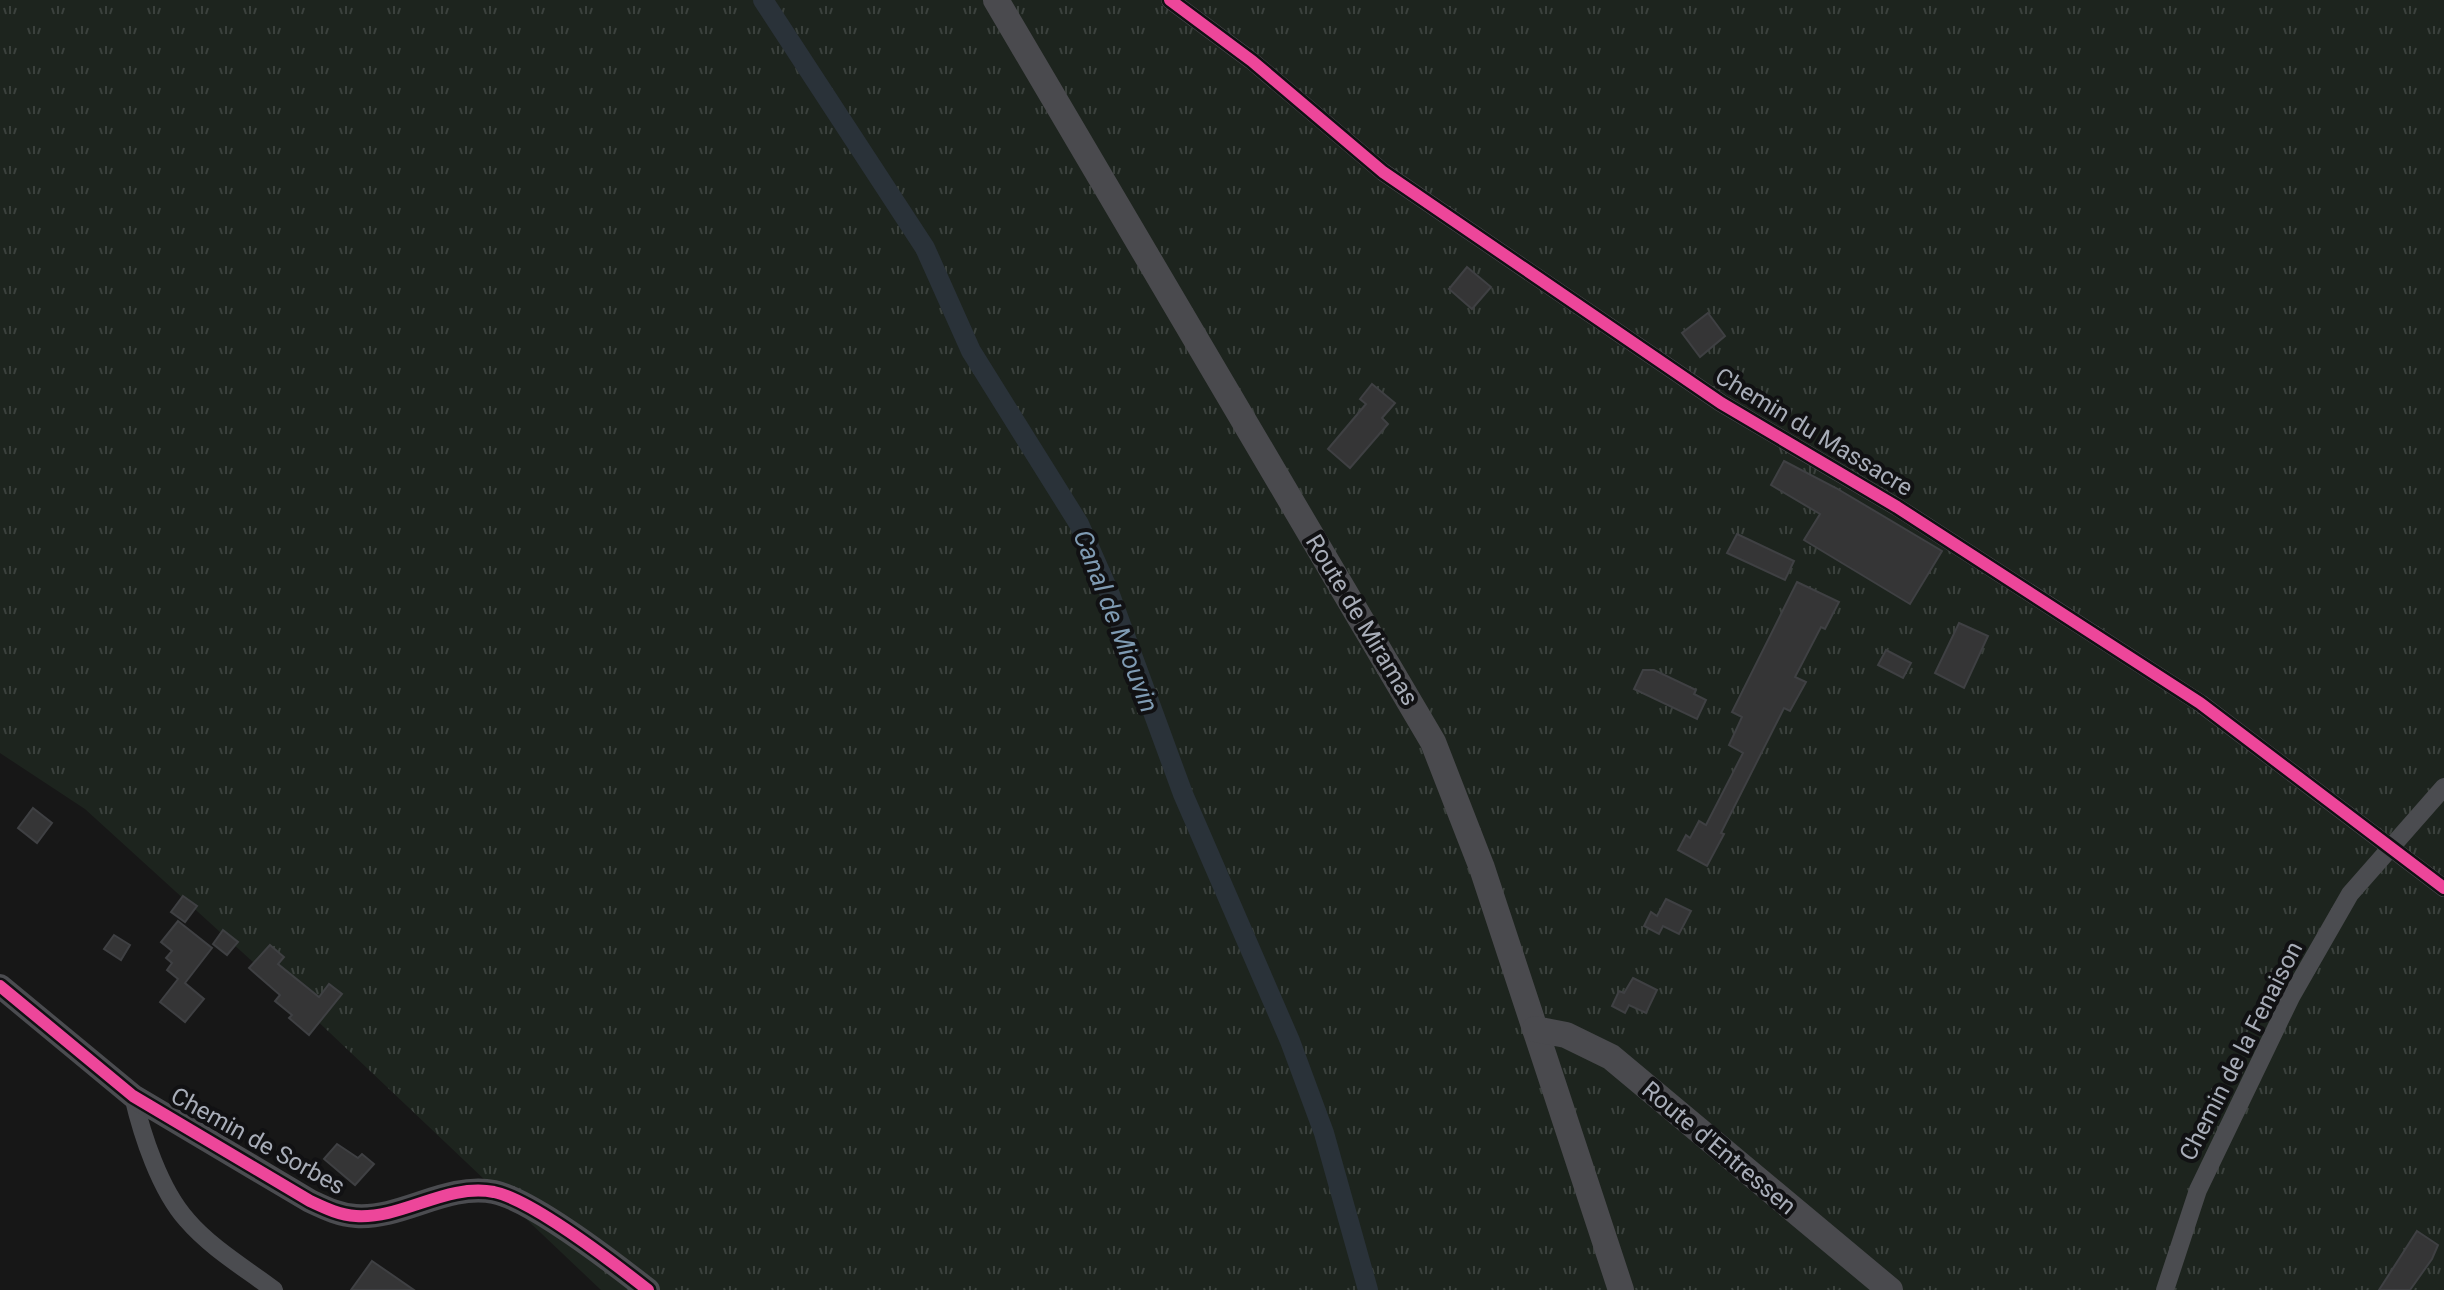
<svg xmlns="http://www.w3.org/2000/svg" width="2444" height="1290" font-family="Roboto,sans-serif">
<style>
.grass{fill:url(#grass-tufts)}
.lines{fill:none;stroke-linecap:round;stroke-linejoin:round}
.canal{stroke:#2a3239;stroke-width:20}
.building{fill:#353536;stroke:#3f4043;stroke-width:2}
.minor{stroke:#4b4c50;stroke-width:18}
.tertiary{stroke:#4b4c50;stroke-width:24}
.secondary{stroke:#4a4a4e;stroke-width:26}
.cycleway-casing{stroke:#111113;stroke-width:17}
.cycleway{stroke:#ed469a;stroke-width:12}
.labels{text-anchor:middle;stroke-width:8;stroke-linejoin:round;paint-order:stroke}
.street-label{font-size:24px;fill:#a8adb8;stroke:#111113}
.water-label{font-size:26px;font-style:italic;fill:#7f9bb3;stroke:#111113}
</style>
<defs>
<pattern id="grass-tufts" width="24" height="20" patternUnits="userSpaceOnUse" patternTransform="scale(2)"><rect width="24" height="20" fill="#1d241e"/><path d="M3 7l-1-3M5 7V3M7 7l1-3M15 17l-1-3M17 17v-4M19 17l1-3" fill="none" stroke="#3b413d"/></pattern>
</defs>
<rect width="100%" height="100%" fill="#171717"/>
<path class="grass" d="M0,0H2444V1290H601L309,1013L85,809L0,753Z"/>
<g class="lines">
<path class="canal" d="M763,0L925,248L971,351L1079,524L1109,592L1183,794L1290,1041L1324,1133L1368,1290"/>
</g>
<g class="building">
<path d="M1467,267L1491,287L1472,309L1449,289Z"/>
<path d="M1708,313L1725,336L1700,357L1682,333Z"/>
<path d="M1372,384L1395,403L1382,418L1388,424L1350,468L1328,449L1366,404L1360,399Z"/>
<path d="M1784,461L1836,488L1942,551L1910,604L1804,540L1820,514L1771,485Z"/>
<path d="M1737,534L1794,561L1785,580L1727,553Z"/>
<path d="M1797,582L1839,602L1825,629L1821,627L1795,677L1806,682L1790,711L1784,708L1721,833L1724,834L1707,866L1678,850L1686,835L1690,838L1699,821L1706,825L1743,753L1729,745L1742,717L1732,712Z"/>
<path d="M1959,623L1988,636L1964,688L1935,673Z"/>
<path d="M1886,650L1911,663L1903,678L1878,665Z"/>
<path d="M1643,670H1654L1696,690L1694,694L1706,700L1697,719L1634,689Z"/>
<path d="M33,808L52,823L37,843L18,828Z"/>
<path d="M183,896L197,906L185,922L171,912Z"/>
<path d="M1666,899L1691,911L1679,934L1663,926L1659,934L1644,926L1651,912L1657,916Z"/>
<path d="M178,921L212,948L185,983L204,999L185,1022L160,1002L178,979L167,970L172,963L166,958L172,951L161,942Z"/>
<path d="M223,930L238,942L227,955L213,944Z"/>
<path d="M114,935L130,945L121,960L104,949Z"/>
<path d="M270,945L284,957L278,964L319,997L329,984L342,994L309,1035L289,1018L292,1015L275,1001L280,995L249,968Z"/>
<path d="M1633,978L1657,990L1646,1013L1629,1005L1625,1013L1612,1006L1619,991L1624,993Z"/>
<path d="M337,1144L358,1158L362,1154L374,1164L355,1185L324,1159Z"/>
<path d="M2417,1231L2438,1245L2432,1259L2410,1290H2379Z"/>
<path d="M372,1261L414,1290H351Z"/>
</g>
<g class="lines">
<g class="minor">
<path d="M1170,0L1252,61L1383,172L1721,403L1897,507L2200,703L2444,888"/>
<path d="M133,1096C142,1135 160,1190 187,1220C211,1248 245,1268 274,1290"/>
<path d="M2165,1290L2198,1190L2291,997L2350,894L2444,787"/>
</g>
<path class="tertiary" d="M0,986L133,1096L310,1201C325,1208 339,1215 356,1216C403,1219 446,1183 494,1192C532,1200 615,1264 648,1290"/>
<g class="secondary">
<path d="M996,0L1433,742L1482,868L1621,1290"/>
<path d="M1535,1029L1566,1035L1611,1057L1890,1290"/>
</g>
<g class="cycleway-casing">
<g id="cycleway">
<path d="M1170,0L1252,61L1383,172L1721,403L1897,507L2200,703L2444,888"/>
<path d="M0,986L133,1096L310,1201C325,1208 339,1215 356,1216C403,1219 446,1183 494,1192C532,1200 615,1264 648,1290"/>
</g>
</g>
<use href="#cycleway" class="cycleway"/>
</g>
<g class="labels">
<g class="street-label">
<text transform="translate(1814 432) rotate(31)" y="8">Chemin du Massacre</text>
<text transform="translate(1362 620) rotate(59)" y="8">Route de Miramas</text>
<text transform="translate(2241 1051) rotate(-63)" y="8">Chemin de la Fenaison</text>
<text transform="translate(258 1141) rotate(29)" y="8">Chemin de Sorbes</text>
<text transform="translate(1719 1148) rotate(40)" y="8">Route d'Entressen</text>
</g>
<g class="water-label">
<text transform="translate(1116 621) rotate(69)" y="9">Canal de Miouvin</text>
</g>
</g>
</svg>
